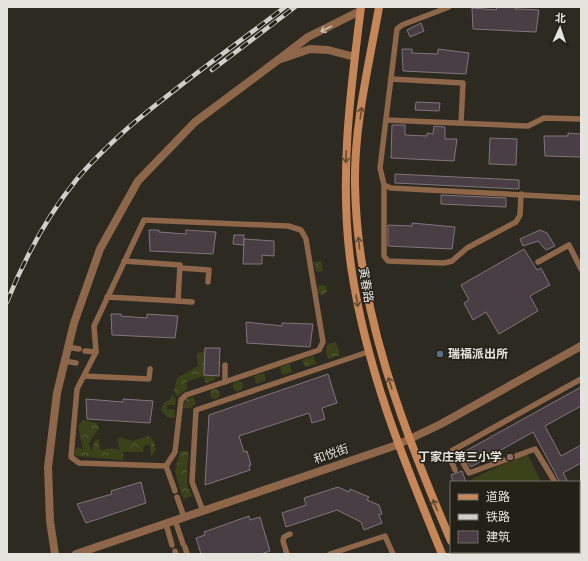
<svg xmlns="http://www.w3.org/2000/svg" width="588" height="561" font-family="Poppins,'Noto Sans SC',sans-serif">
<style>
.grass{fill:#3b4219}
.forest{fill:url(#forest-crowns)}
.building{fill:#483e44;stroke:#80757c}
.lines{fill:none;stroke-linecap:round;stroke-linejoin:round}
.lane{stroke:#8e6649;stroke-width:5.5}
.street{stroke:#8e6649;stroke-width:8}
.secondary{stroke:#c78658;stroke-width:8}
.rail-casing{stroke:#d0cec8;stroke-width:4.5}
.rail{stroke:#232117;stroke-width:3;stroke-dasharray:9;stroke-linecap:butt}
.oneway{stroke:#cbbeb1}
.oneway2{stroke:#654931}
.service-dot{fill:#5c6f8a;stroke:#232117;stroke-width:1.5}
.education-dot{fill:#8d6e63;stroke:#232117;stroke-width:1.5}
.labels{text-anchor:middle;stroke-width:3;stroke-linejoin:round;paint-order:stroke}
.street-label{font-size:12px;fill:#e5e3dd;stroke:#232117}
.poi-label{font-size:12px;font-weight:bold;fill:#e5e3dd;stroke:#232117;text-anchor:start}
</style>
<defs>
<pattern id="forest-crowns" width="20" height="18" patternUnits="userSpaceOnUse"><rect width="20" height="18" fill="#3b4219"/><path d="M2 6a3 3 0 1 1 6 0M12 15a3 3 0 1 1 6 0" fill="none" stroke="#575d3a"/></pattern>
</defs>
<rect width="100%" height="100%" fill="#2d2a21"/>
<g class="grass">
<path d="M527,453L541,482H471L470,480Z"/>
<path d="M579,545L581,554H524L528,552H579Z"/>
</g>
<g class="forest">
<path d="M321,261L323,271L316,272L314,262Z"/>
<circle cx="322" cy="290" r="5"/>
<path d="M336,342L340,355L328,359L326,352L328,344Z"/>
<path d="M205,351L204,375H214L215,380L206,383L203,376L186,382L188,389L180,394L178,397L174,392L177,378L198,366L197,353Z"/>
<path d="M313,356L316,364L305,367L302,360Z"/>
<path d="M290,364L292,372L282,375L280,367Z"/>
<path d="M264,373L266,380L256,384L254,376Z"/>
<circle cx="238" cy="386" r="5"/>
<circle cx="215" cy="394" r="5"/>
<path d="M172,394L176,399L175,405H167V409L175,410V418L167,417L161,410L164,403L170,400Z"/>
<path d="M193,397L196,404L192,406L191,408H183L186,399Z"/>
<path d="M83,420L97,423L99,428L89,443L91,452L95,440L99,439L100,450L112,448L120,450L117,440L120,437L132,441L149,436L154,442L156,450L151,457L150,444L144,446L143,452H123V460L75,456L74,451L78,447L83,450L78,426Z"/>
<path d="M180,451H188L187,484L192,496L184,499L182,496L175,471Z"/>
</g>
<g class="building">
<path d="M497,7H515V9H519L539,10L536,32L473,29L472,8L496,10Z"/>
<path d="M421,23L424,31L410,37L407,30Z"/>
<path d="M402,49H412V53L438,54V49L469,53L466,74L403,71Z"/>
<path d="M416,102L440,103L439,111L415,110Z"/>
<path d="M392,125H405V135L427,136V133L433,134L434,126L445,127V139H457L454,161L391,158Z"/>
<path d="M568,133L581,134V157L545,156L544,136H568Z"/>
<path d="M490,138L517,139L516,165L489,164Z"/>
<path d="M395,174L519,180V189L395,183Z"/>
<path d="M441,195L506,198V207L441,204Z"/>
<path d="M412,223L455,227L452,249L388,246V225L412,226Z"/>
<path d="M149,230H159V232L186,234V230L216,232L213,254L150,251Z"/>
<path d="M540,230L547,233L555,246L546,250L538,241L523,246L520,239Z"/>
<path d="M234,235H244V245L233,244Z"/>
<path d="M244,239L274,241V256L262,255V264H243Z"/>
<path d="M524,249L537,270L541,268L550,285L530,296L538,311L499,334L486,312L473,320L464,303L469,300L461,285Z"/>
<path d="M111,314H121V316L147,318V314L178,316L175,338L112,335Z"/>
<path d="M246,322L282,326V323L313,324L310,347L247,343Z"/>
<path d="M205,348H220L219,376L204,375Z"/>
<path d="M328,374L337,403L322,408L325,419L312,423L309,413L239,436L244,452L247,451L251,465H249L250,470L205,485L209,415Z"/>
<path d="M581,387V406L545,426L561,456L581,445V463L563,473L568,482H560L533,432L471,467L462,453Z"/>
<path d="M86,399L123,402V399L153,401L150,423L87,419Z"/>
<path d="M462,471L466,482H453L451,475Z"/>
<path d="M141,482L146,503L86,523L77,504L112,494L111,491Z"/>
<path d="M338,487L349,492L350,489L369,497L367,500L379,505L382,514L379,515L382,523L364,530L361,522L337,510L286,527L282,513L306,505L304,498Z"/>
<path d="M249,516L250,520L260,517L270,551L261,554H201L196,538L205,535L204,532Z"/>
</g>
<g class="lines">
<g class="lane">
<path d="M449,7L402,25L397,29L380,168L384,185L391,188L581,198"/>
<path d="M391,79L463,83L461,123"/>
<path d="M386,120L528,126L544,118L581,119"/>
<path d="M384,185V256L388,261L444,263L452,261L467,248L516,222L520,215L521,194"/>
<path d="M538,262L569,245L581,269"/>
<path d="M180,268L209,270L208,282"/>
<path d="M107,297L178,301L180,265L124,261"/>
<path d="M178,301L192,302"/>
<path d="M68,347L79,349"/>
<path d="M85,351L96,352"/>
<path d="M65,361L76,363"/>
<path d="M84,376L149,379L150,369"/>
<path d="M225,382V365"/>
<path d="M455,449L469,473L535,449L555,482"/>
<path d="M166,466L79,463L71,457L77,389L96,352L94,326L144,220L288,226L301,230L306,239L323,342L319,350L186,395L181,400L175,452L166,466L175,491"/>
<path d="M455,470L448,453L581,379"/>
<path d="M177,497L184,517"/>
<path d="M203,511L192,482L196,410L368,352"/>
<path d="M175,520L183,544"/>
<path d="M166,524L172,545"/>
<path d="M579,527L581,531"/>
<path d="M185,547L187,554"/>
<path d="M175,551L176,554"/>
<path d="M287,554L283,541L284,537L290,534"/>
<path d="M330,554L385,536L393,554"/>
</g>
<g class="street">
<path d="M355,57L328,50L310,49L278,60L308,37L360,11"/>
<path d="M55,554L50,521L48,467L57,393L74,323L100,249L138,181L195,122L278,60"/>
<path d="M76,554L397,445L441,424L581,346"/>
</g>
<g class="secondary">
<path d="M361,7C350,93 339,180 351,266C366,369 403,459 442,554"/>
<path d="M379,7C369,65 354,125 355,184C357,309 402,427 451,541"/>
<path d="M456,552L457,554"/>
</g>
<g class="rail-casing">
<g id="rail">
<path d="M212,70L295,7"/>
<path d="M7,302C25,257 47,216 77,179C93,160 111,143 129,127C179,84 233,47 285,7"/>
</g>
</g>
<use href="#rail" class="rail"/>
</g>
<defs><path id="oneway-shaft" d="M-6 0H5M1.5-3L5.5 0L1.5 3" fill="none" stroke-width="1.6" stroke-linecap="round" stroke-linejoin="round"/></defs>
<use class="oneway" href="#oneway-shaft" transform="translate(326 29) rotate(153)"/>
<g class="oneway2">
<use href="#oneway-shaft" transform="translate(361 113) rotate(-82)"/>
<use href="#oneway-shaft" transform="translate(346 157) rotate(91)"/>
<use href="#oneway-shaft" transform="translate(359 243) rotate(-96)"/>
<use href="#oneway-shaft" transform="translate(357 301) rotate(80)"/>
<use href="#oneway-shaft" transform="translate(390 383) rotate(-108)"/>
<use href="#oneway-shaft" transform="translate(435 505) rotate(-113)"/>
</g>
<circle class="service-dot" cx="440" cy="354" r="4"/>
<circle class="education-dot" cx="510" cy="457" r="4"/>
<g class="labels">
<g class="street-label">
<text transform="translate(366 285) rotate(80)" y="4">寅春路</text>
<text transform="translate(331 454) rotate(-19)" y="4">和悦街</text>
</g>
<g class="poi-label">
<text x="448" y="358">瑞福派出所</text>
<text x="502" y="461" text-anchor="end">丁家庄第三小学</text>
</g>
</g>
<rect width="588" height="561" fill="none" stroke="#e5e3dd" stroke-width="16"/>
<rect x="450" y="481" width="130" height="72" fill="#232117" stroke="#716f66"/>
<rect x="458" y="494" width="20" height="6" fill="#c78658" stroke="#716f66"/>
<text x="486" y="501" font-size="12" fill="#e5e3dd">道路</text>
<rect x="458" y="514" width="20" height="6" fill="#d0cec8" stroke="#716f66"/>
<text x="486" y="521" font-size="12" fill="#e5e3dd">铁路</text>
<rect x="458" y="531" width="20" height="12" fill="#483e44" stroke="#716f66"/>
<text x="486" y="541" font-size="12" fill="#e5e3dd">建筑</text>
<g transform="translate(560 28) rotate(3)" stroke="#232117" stroke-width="3" paint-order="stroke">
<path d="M0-3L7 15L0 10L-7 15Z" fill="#e5e3dd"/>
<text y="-6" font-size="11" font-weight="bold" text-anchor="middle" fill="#e5e3dd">北</text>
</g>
</svg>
